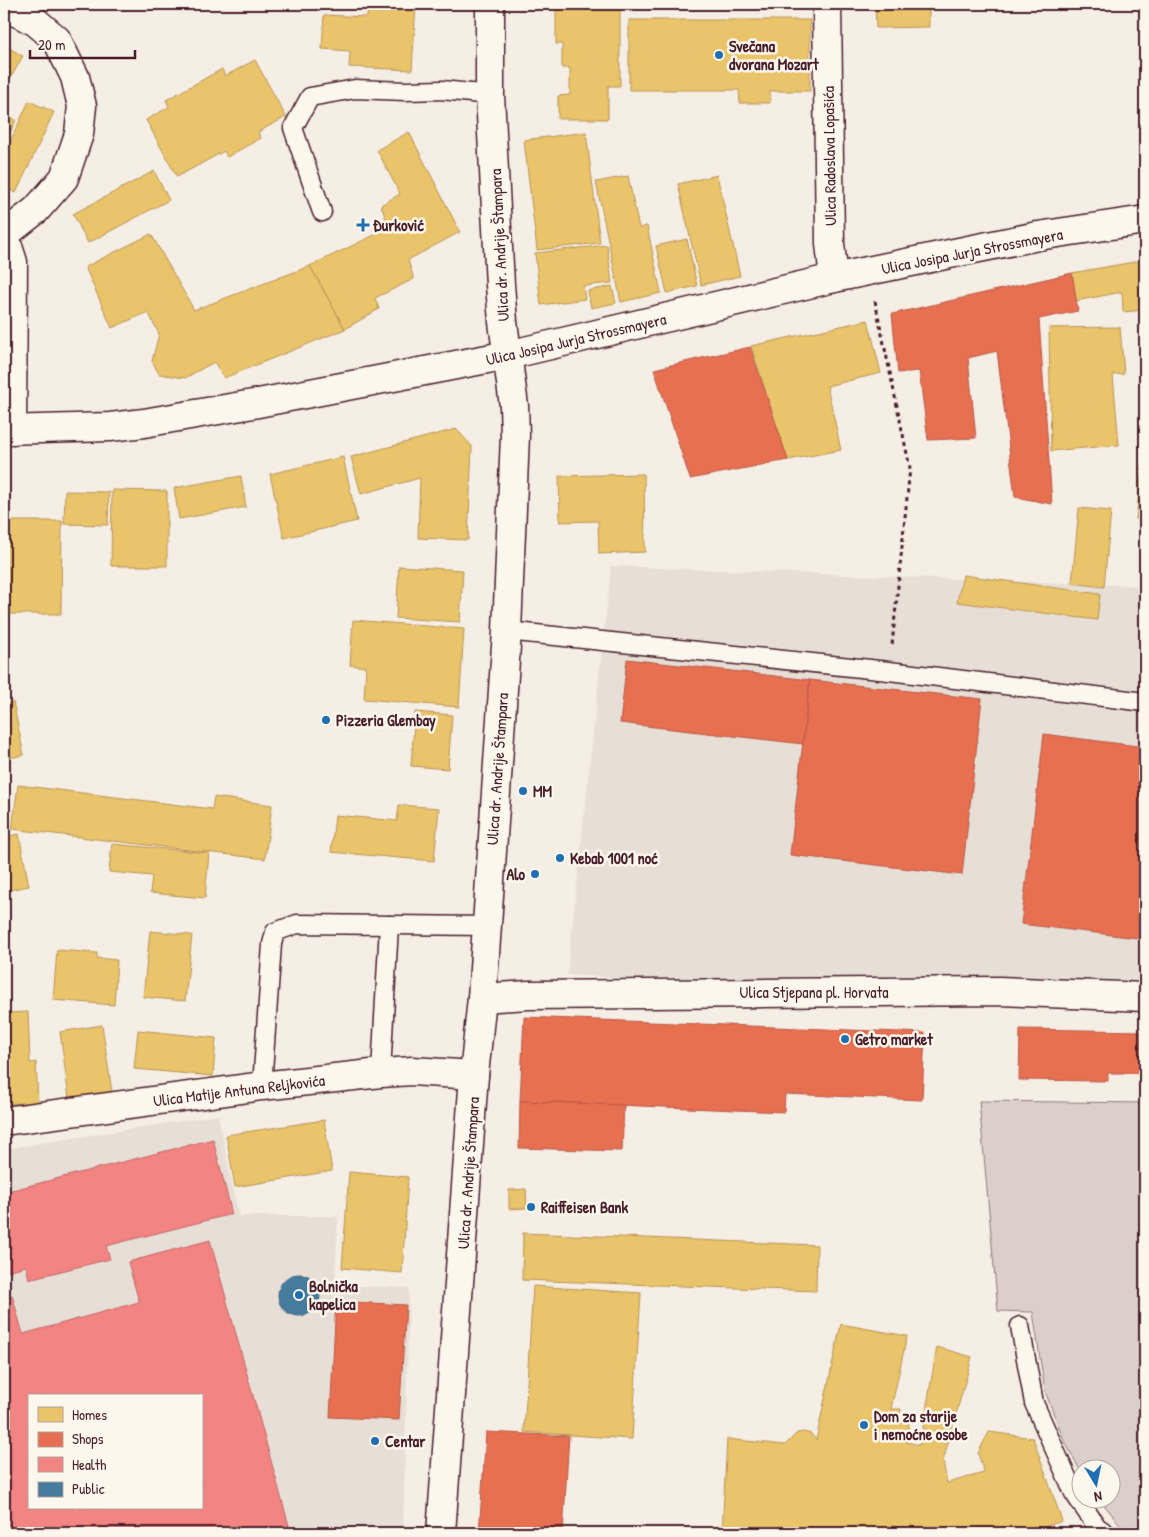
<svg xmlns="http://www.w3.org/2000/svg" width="1149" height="1537" font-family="'Patrick Hand',sans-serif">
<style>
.built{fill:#e7dfd6;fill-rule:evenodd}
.green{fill:#dbd0c9;stroke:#92787a}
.homes{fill:#e9c46a;stroke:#b99257}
.shops{fill:#e76f51;stroke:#b85746}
.health{fill:#f28482;stroke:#c06668;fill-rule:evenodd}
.public{fill:#457b9d;stroke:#465f7b}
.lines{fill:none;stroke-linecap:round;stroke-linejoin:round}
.lane-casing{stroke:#4a1f2b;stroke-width:21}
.street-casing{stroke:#4a1f2b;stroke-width:31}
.secondary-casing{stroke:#4a1f2b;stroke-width:31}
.path{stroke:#4a1f2b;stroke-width:3;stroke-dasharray:4 4;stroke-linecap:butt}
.lane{stroke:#fbf7ec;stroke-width:18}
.street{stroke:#fbf7ec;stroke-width:28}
.secondary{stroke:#fbf7ec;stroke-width:28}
.poi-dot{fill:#1f6fb2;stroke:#fbf7ec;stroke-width:2}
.labels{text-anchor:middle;stroke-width:5;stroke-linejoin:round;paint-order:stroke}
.poi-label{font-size:16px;font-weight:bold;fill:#4a1f2b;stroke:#fbf7ec;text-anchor:start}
.street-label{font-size:16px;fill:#4a1f2b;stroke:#fbf7ec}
</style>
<rect width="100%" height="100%" fill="#f4eee4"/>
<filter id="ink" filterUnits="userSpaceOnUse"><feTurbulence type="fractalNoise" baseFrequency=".02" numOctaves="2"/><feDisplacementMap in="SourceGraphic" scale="10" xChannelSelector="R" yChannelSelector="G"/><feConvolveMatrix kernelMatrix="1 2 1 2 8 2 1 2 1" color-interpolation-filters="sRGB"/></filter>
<g filter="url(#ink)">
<g class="built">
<path d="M611,566L1145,586V1005L567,975Z"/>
<path d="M218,1115L239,1216H338L335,1285L409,1288L403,1533H4V1149ZM29,1396H201V1508H29Z"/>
</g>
<path class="green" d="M979,1101L1145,1103V1533H1129L1124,1529L1100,1500H1112V1470H1082L1081,1472L1063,1438L1045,1391L1033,1312L998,1311Z"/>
<g class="homes">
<path d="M368,4H416L412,70L349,67L350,51L322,49L324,15L367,17Z"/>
<path d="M556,4H620V86H608V119H558V96L570,95V68H562V44H556Z"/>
<path d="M875,4H929V27L876,28Z"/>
<path d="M629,20H810V91H770V103H740L739,90H629Z"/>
<path d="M4,45L23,56L4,90Z"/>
<path d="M255,60L286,117L258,132L261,138L227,157L224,151L177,177L146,120L169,107L166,100L222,69L225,76Z"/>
<path d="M29,101L54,112L16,193L4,187V155Z"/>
<path d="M4,114L16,120L4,146Z"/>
<path d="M409,132L460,232L408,260L414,279L375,298L379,309L345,329L310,266L389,228L381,205L400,194L377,150Z"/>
<path d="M586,132L600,243L537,250L524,140Z"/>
<path d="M154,171L169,200L88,243L73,214Z"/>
<path d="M717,175L740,276L701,285L678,184Z"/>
<path d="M628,176L639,228L647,226L661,293L621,302L596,182Z"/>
<path d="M151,234L194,310L310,266L345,329L224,378L214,362L185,378L159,374L152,361L159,334L148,312L112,328L85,267Z"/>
<path d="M687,239L697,286L667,293L656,246Z"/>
<path d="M607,245L612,283L583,286L585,299L541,305L535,253Z"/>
<path d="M1145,260V310L1123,312L1122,292L1076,301L1072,273Z"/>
<path d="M612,286L616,303L591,308L588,291Z"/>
<path d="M868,320L881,373L827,386L841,450L788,460L751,346Z"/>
<path d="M1120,327L1124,374L1113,375L1119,445L1051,451L1049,328Z"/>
<path d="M456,429L472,446L468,540L418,538L420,478L361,494L351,457Z"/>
<path d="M1145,442V520L1136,519Z"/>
<path d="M343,457L357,521L284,538L270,474Z"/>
<path d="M644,474L645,552L599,554L598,521L560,522L559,476Z"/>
<path d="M241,476L246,507L179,519L174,488Z"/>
<path d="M112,490L167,491V566H111Z"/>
<path d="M65,491L109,492L108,525L64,524Z"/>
<path d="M1079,508L1111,511L1104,587L1072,583Z"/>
<path d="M4,521H62L61,614H4Z"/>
<path d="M399,566L463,570L460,622L396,618Z"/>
<path d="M963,575L1100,594L1097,620L957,602Z"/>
<path d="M353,620L464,629L459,707L364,699L366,667L350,665Z"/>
<path d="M13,702L24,755L4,759V704Z"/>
<path d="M415,712L452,715L448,769L411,766Z"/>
<path d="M18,785L212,809L214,797L272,805L265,859L12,829Z"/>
<path d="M399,805L439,808L434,861L331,852L335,815L397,821Z"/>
<path d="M19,834L29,886L4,891V837Z"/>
<path d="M112,844L209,853L205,898L150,893L152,876L109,872Z"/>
<path d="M150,931L192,935L185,1001L143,997Z"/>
<path d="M57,950L97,953V958L117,960L114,1005L53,1000Z"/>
<path d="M28,1012L30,1063L36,1062L38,1102L4,1104V1013Z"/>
<path d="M102,1025L112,1092L69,1098L60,1032Z"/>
<path d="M138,1030L216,1038L213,1076L134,1069Z"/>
<path d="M324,1120L332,1171L235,1187L226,1135Z"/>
<path d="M349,1172L408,1177L402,1273L342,1268Z"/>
<path d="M526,1189L527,1208L509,1209V1190Z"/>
<path d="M523,1233L817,1245L816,1291L522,1280Z"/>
<path d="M533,1286L641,1293L632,1439L524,1432Z"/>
<path d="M841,1324L907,1336L891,1409H901L899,1418L910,1419L906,1442L920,1445L937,1347L972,1357L943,1461L947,1483L984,1473L978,1453L989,1432L1033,1438L1062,1521L1028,1533H879L839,1531V1533H722L727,1439L785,1445L797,1433L804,1432L811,1434L816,1440Z"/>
</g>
<g class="shops">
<path d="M1072,273L1078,311L1039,319L1052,504L1015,497L997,351L968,358L976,438L928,440L919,371L898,373L892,314Z"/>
<path d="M750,347L788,460L690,479L654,369Z"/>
<path d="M627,659L810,680L803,744L620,723Z"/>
<path d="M810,680L982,699L962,875L790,855Z"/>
<path d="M1044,734L1145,747V939L1021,924Z"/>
<path d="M524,1017L925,1033L922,1100L785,1094L784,1112L520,1101Z"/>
<path d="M1020,1029L1145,1031V1073H1108V1081L1019,1080Z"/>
<path d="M520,1101L624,1105L622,1151L519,1148Z"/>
<path d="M336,1301L406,1305L399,1420L330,1417Z"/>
<path d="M486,1432L569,1436L563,1533H479Z"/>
</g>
<g class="health">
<path d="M213,1139L232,1214L106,1246L110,1259L29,1279L26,1266L4,1272V1192Z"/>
<path d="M210,1240L291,1533H4V1298L12,1295L23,1334L139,1302L128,1262ZM29,1396H201V1508H29Z"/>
</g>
<circle class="public" cx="299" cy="1295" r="21"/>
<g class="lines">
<g class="lane-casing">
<g id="lane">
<path d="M322,212L293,128L310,97L355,89L405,91L442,90L490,95"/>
<path d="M507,631L889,671L1145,702"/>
<path d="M381,1073L389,925"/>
<path d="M262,1086L272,944L275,932L297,924L487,926"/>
<path d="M1020,1326L1034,1403L1074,1493L1097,1527L1106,1533"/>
</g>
</g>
<g class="street-casing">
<g id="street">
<path d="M827,4L830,244L834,278"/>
<path d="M4,6L36,22L57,40L75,77L82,106L79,134L64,178L36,210L4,235"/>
<path d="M4,234L13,262L12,430"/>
<path d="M482,998L528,995L999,991L1145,997"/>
<path d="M4,1121L262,1086L381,1073L412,1071L474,1075"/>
<path d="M441,1533L474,1075L482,998L507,631L515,435L514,406L503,322L500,285L490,95V4"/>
</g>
</g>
<g class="secondary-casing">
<path id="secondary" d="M4,430L110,427L144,423L253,404L508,355L834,278L964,251L1038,236L1145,220"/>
</g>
<path class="path" d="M875,301L910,468L892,645"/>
<use href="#lane" class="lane"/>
<use href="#street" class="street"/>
<use href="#secondary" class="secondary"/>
</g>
</g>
<g class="poi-dot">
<circle cx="719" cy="55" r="5"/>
<path d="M360.5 217.5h5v5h5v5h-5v5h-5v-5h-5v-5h5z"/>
<circle cx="326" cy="720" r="5"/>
<circle cx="523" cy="791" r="5"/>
<circle cx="560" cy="858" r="5"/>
<circle cx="535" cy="874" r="5"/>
<circle cx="845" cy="1039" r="5"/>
<circle cx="531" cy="1207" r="5"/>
<circle cx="299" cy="1295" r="5"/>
<circle cx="864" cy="1425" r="5"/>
<circle cx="375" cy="1441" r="5"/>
</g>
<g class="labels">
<g class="poi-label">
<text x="729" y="52">Svečana<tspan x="729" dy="18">dvorana Mozart</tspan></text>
<text x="373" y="231">Đurković</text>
<text x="336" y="726">Pizzeria Glembay</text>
<text x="533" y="797">MM</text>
<text x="570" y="864">Kebab 1001 noć</text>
<text x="525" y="880" text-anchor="end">Alo</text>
<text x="855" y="1045">Getro market</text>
<text x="541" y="1213">Raiffeisen Bank</text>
<text x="309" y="1292">Bolnička<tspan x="309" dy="18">kapelica</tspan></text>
<text x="874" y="1422">Dom za starije<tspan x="874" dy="18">i nemoćne osobe</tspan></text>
<text x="385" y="1447">Centar</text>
</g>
<g class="street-label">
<text transform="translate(829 156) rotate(-91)" y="6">Ulica Radoslava Lopašića</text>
<text transform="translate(499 245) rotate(-93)" y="6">Ulica dr. Andrije Štampara</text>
<text transform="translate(972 251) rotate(-11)" y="6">Ulica Josipa Jurja Strossmayera</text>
<text transform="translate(576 339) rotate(-13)" y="6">Ulica Josipa Jurja Strossmayera</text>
<text transform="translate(497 769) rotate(-86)" y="6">Ulica dr. Andrije Štampara</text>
<text x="814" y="998">Ulica Stjepana pl. Horvata</text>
<text transform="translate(239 1090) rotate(-7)" y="6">Ulica Matije Antuna Reljkovića</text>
<text transform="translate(468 1173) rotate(-86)" y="6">Ulica dr. Andrije Štampara</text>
</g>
</g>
<rect width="1149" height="1537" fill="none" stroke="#fbf7ec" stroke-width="20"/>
<rect x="10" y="10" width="1129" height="1517" fill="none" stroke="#4a1f2b" stroke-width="2" filter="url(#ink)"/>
<rect x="28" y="1394" width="175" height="115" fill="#fbf7ec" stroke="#b4a19f"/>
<rect x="38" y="1407" width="25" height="15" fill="#e9c46a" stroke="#b4a19f"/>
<text x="72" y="1420" font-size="15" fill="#4a1f2b">Homes</text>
<rect x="38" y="1432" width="25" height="15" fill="#e76f51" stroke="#b4a19f"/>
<text x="72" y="1444" font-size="15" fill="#4a1f2b">Shops</text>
<rect x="38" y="1457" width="25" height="15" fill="#f28482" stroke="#b4a19f"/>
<text x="72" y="1470" font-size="15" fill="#4a1f2b">Health</text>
<rect x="38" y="1482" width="25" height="15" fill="#457b9d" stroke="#b4a19f"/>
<text x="72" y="1494" font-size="15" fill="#4a1f2b">Public</text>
<g transform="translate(1096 1484) rotate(170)"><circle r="24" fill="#fbf7ec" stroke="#b4a19f"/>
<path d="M0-4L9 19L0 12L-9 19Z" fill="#1f6fb2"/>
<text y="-8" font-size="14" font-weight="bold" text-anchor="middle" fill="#4a1f2b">N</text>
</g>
<path d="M30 50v8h105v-8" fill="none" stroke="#4a1f2b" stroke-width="2.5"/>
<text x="38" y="50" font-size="15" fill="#4a1f2b" stroke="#fbf7ec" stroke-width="4" paint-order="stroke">20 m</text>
</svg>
